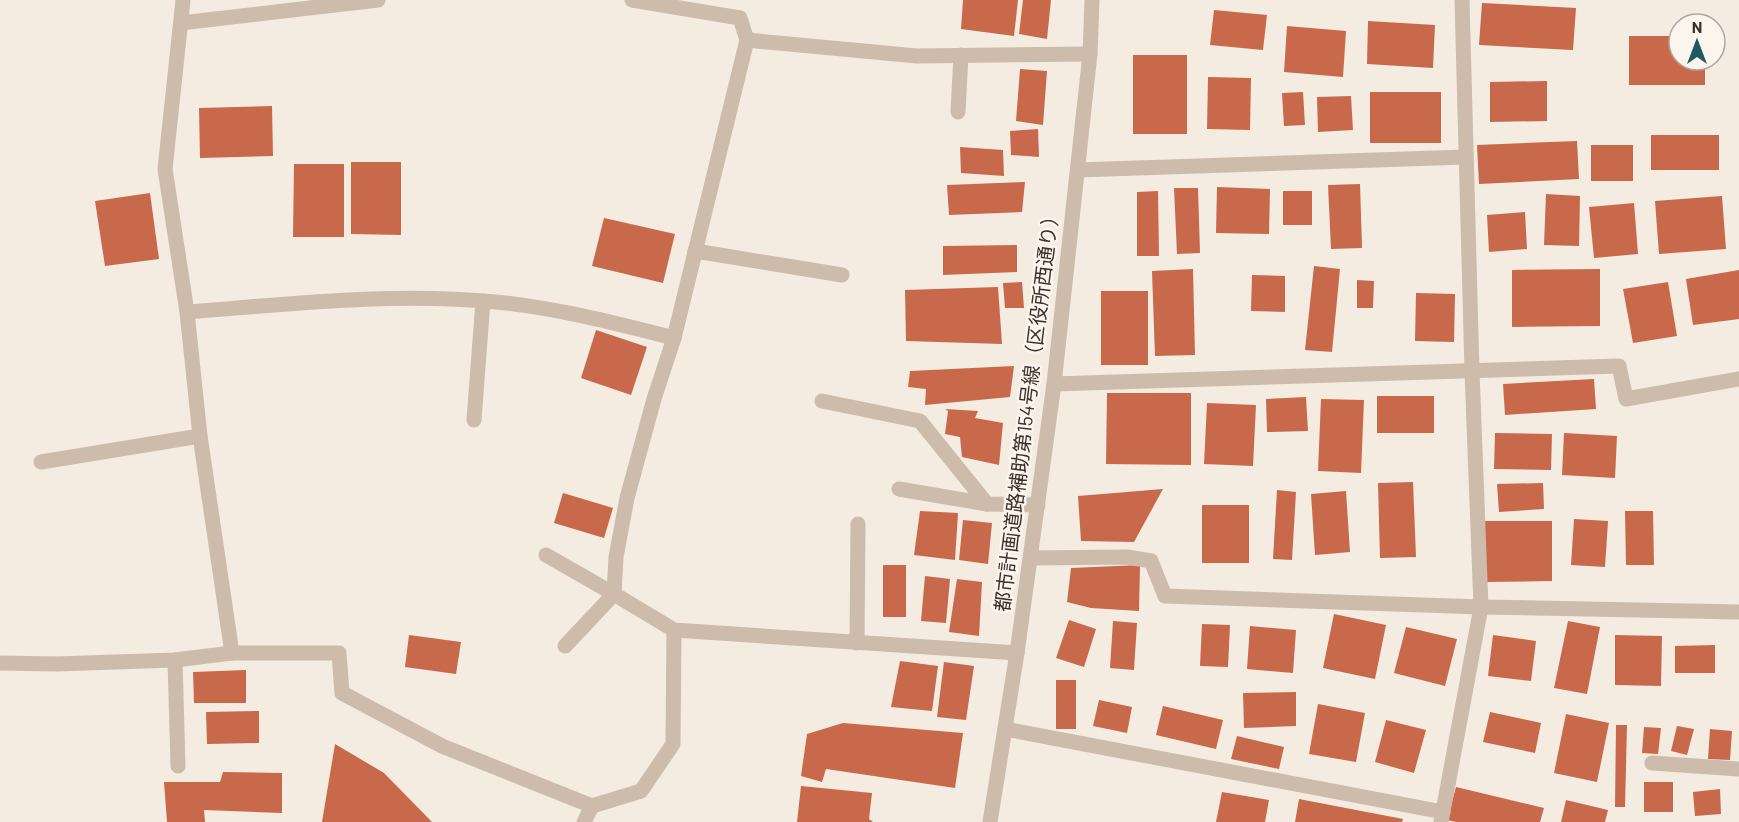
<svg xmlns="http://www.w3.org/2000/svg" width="1739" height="822" font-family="Barlow,'Noto Sans JP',sans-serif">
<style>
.building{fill:#c8694b}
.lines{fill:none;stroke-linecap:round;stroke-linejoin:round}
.minor{stroke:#cdbbac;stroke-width:15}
.labels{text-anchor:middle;stroke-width:5;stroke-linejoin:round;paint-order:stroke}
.street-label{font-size:20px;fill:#3b302b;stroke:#fbf5ee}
</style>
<rect width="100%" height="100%" fill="#f4ebe1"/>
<g class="building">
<path d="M963,0H1018L1014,36L961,29Z"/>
<path d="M1023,0H1051L1047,39L1019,34Z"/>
<path d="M1482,3L1576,8L1573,50L1479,45Z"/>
<path d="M1214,10L1267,15L1263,50L1210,45Z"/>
<path d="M1368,21L1435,25L1433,68L1367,64Z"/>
<path d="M1287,26L1346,31L1343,77L1284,72Z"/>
<path d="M1629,36H1679V60H1705V85H1629Z"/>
<rect x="1133" y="55" width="54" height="79"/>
<path d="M1020,69L1047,71L1043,125L1016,121Z"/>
<path d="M1208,77L1251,78L1250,130L1207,129Z"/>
<path d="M1547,81V121L1490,122V82Z"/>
<path d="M1303,92L1305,125L1284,126L1282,93Z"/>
<rect x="1370" y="92" width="71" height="51"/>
<path d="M1351,96L1353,130L1318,132L1317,97Z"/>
<path d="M272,106L273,156L200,158L199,108Z"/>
<path d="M1038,129L1039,157L1011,155L1010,131Z"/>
<rect x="1651" y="135" width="68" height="35"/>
<path d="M1577,141L1579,179L1479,184L1477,145Z"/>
<rect x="1591" y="145" width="42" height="36"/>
<path d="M960,147L1003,150L1004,176L961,173Z"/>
<path d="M351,162H401V235L351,234Z"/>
<path d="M294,164H344V237H293Z"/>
<path d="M1025,182L1022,212L949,215L947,185Z"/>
<path d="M1360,184L1362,248L1331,249L1328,185Z"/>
<path d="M1217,187L1270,189L1269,234L1216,233Z"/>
<path d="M1174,188H1198L1200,253L1177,254Z"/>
<path d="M1158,191L1159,256H1137V192Z"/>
<rect x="1283" y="191" width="29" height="34"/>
<path d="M150,193L159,259L105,266L95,201Z"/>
<path d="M1546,194L1580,196L1579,246L1544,245Z"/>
<path d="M1722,196L1726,249L1659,254L1655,201Z"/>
<path d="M1634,203L1638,254L1594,258L1589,207Z"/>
<path d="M1525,212L1527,249L1489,252L1487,215Z"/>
<path d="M604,218L675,234L663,283L592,266Z"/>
<path d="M1017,245V272L943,275V246Z"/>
<path d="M1314,266L1340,269L1332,352L1305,350Z"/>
<path d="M1193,269L1195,355L1155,356L1152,271Z"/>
<path d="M1600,269V326L1512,327V270Z"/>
<path d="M1739,270V319L1693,325L1686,279Z"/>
<path d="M1252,275L1285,276V312L1251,311Z"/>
<path d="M1357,280L1374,281L1373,308H1357Z"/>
<path d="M1022,282L1024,308H1005L1003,283Z"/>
<path d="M1668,282L1677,336L1633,343L1623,289Z"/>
<path d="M998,287L1002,344L906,341L905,290Z"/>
<rect x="1101" y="291" width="47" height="74"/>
<path d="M1416,293L1455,294L1454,342L1415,341Z"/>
<path d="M596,330L647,347L631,395L581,378Z"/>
<path d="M1014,366L1010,397L925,405L926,389L908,387L910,371Z"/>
<path d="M1594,379L1596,409L1505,415L1503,384Z"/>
<path d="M1107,393H1191V465L1106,464Z"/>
<rect x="1377" y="396" width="57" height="37"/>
<path d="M1306,397L1308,431L1267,432L1266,399Z"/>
<path d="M1321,399L1364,400L1361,473L1318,471Z"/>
<path d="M1207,403L1256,405L1253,466L1204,464Z"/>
<path d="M945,409L978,411L975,418L1003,423L999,465L962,457L960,437L945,434L948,411Z"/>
<path d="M1495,433L1552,434L1551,470L1494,469Z"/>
<path d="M1564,433L1617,436L1615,478L1562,475Z"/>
<path d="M1413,482L1416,557L1380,558L1378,483Z"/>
<path d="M1543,483L1544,509L1499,512L1497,484Z"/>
<path d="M1163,489L1134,542L1081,541L1078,496Z"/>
<path d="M1277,490L1296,492L1292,560L1273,559Z"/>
<path d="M1346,491L1350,552L1315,555L1311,494Z"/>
<path d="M563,493L613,508L604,538L554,523Z"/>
<rect x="1202" y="505" width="47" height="58"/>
<path d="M920,511L958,513L955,560L914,555Z"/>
<path d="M1625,511H1653L1654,565H1626Z"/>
<path d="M1574,519L1608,521L1605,567L1571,565Z"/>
<path d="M963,520L992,523L988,564L959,560Z"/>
<path d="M1484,521H1552V581L1484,582Z"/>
<rect x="883" y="565" width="23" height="52"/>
<path d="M1140,565L1139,611L1091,608L1067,602L1071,568Z"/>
<path d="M925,576L950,579L946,623L921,621Z"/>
<path d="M957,579L982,582L979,636L949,632Z"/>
<path d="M1334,614L1386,625L1375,679L1323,668Z"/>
<path d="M1069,620L1096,629L1084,667L1056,658Z"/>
<path d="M1113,621L1137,623L1134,670L1110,668Z"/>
<path d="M1568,621L1600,627L1587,694L1554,688Z"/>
<path d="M1202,624L1230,625L1228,667L1200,666Z"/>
<path d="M1250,626L1296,630L1293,673L1247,669Z"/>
<path d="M1406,627L1457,639L1445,686L1394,673Z"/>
<path d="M409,635L461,642L456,674L405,667Z"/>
<path d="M1493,635L1536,641L1531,681L1488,676Z"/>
<path d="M1615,635L1662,636L1661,686L1615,685Z"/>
<path d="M1715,645V673H1675V646Z"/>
<path d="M900,661L938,666L932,711L891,707Z"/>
<path d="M944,662L974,666L966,720L937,717Z"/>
<path d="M246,670V703H194L193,672Z"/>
<rect x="1056" y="680" width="20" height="49"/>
<path d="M1296,692V726L1244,728L1243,693Z"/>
<path d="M1099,700L1132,707L1127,733L1093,726Z"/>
<path d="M1318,704L1365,713L1356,762L1309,754Z"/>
<path d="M1163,706L1223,720L1216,749L1156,735Z"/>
<path d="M259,711V743L207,744L206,712Z"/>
<path d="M1490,712L1541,723L1535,753L1483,742Z"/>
<path d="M1566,714L1609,723L1597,782L1554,773Z"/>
<path d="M1386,720L1426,730L1414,773L1375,762Z"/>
<path d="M843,723L963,733L955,788L826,769L822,782L801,776L807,734Z"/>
<path d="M1616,725H1627L1625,807H1615Z"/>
<path d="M1677,726L1694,729L1687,755L1671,751Z"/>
<path d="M1644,727L1661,728L1658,754L1642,753Z"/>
<path d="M1710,729L1732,731L1730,760L1708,759Z"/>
<path d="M1237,736L1284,747L1279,769L1231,759Z"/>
<path d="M335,744L384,773L432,822H322Z"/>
<path d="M223,772L282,773V813L204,810L205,822H167L164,782H220Z"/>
<rect x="1644" y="782" width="29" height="30"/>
<path d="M801,786L872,793L869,819L873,822H797Z"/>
<path d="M1456,787L1544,808L1540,822H1456L1447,820Z"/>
<path d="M1720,789L1721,814L1695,816L1693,792Z"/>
<path d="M1222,792L1269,800L1265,822H1216Z"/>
<path d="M1299,799L1403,819L1402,822H1295Z"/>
<path d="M1566,800L1608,810L1605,822H1561Z"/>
</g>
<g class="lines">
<g class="minor">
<path d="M183,0L165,169L187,312L200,436L232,653"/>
<path d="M632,0L740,18L747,40L674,338L654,399L627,498L616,557L614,594L674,630L1017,653"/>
<path d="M181,23L378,0"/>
<path d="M747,40L917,56L1090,54"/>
<path d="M958,112L961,55"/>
<path d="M1078,170L1466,157"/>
<path d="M695,251L842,275"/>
<path d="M187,312C290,304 393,292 496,302C557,308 615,323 674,338"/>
<path d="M1054,384L1619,366L1626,399L1739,379"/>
<path d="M822,401L920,421L987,504L1038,505"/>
<path d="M474,420L483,301"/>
<path d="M41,462L200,436"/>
<path d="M899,489L987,504"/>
<path d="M546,555L614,594L565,646"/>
<path d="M1031,558L1127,557L1151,561L1165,596L1481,607L1739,612"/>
<path d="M857,643L858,524"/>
<path d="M175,660L178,766"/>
<path d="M0,663L56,664L175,660L232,653H339L342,693L442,746L592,806L641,791L673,744L674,630"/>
<path d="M1005,729L1443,812"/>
<path d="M1652,763L1739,769"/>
<path d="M584,822L592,806"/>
<path d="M990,822L1017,653L1054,384L1090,54L1092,0"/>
<path d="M1441,822L1481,607L1472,371L1462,0"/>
</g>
</g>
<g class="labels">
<g class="street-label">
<text transform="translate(1027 409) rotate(-83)" y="7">都市計画道路補助第154号線（区役所西通り）</text>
</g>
</g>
<g transform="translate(1697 42)"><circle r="28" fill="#fbf5ee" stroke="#aea6a0" stroke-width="1.5"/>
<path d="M0-4.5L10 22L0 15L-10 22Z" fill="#1f5a5e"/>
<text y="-9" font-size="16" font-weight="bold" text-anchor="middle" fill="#3b302b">N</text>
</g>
</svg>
